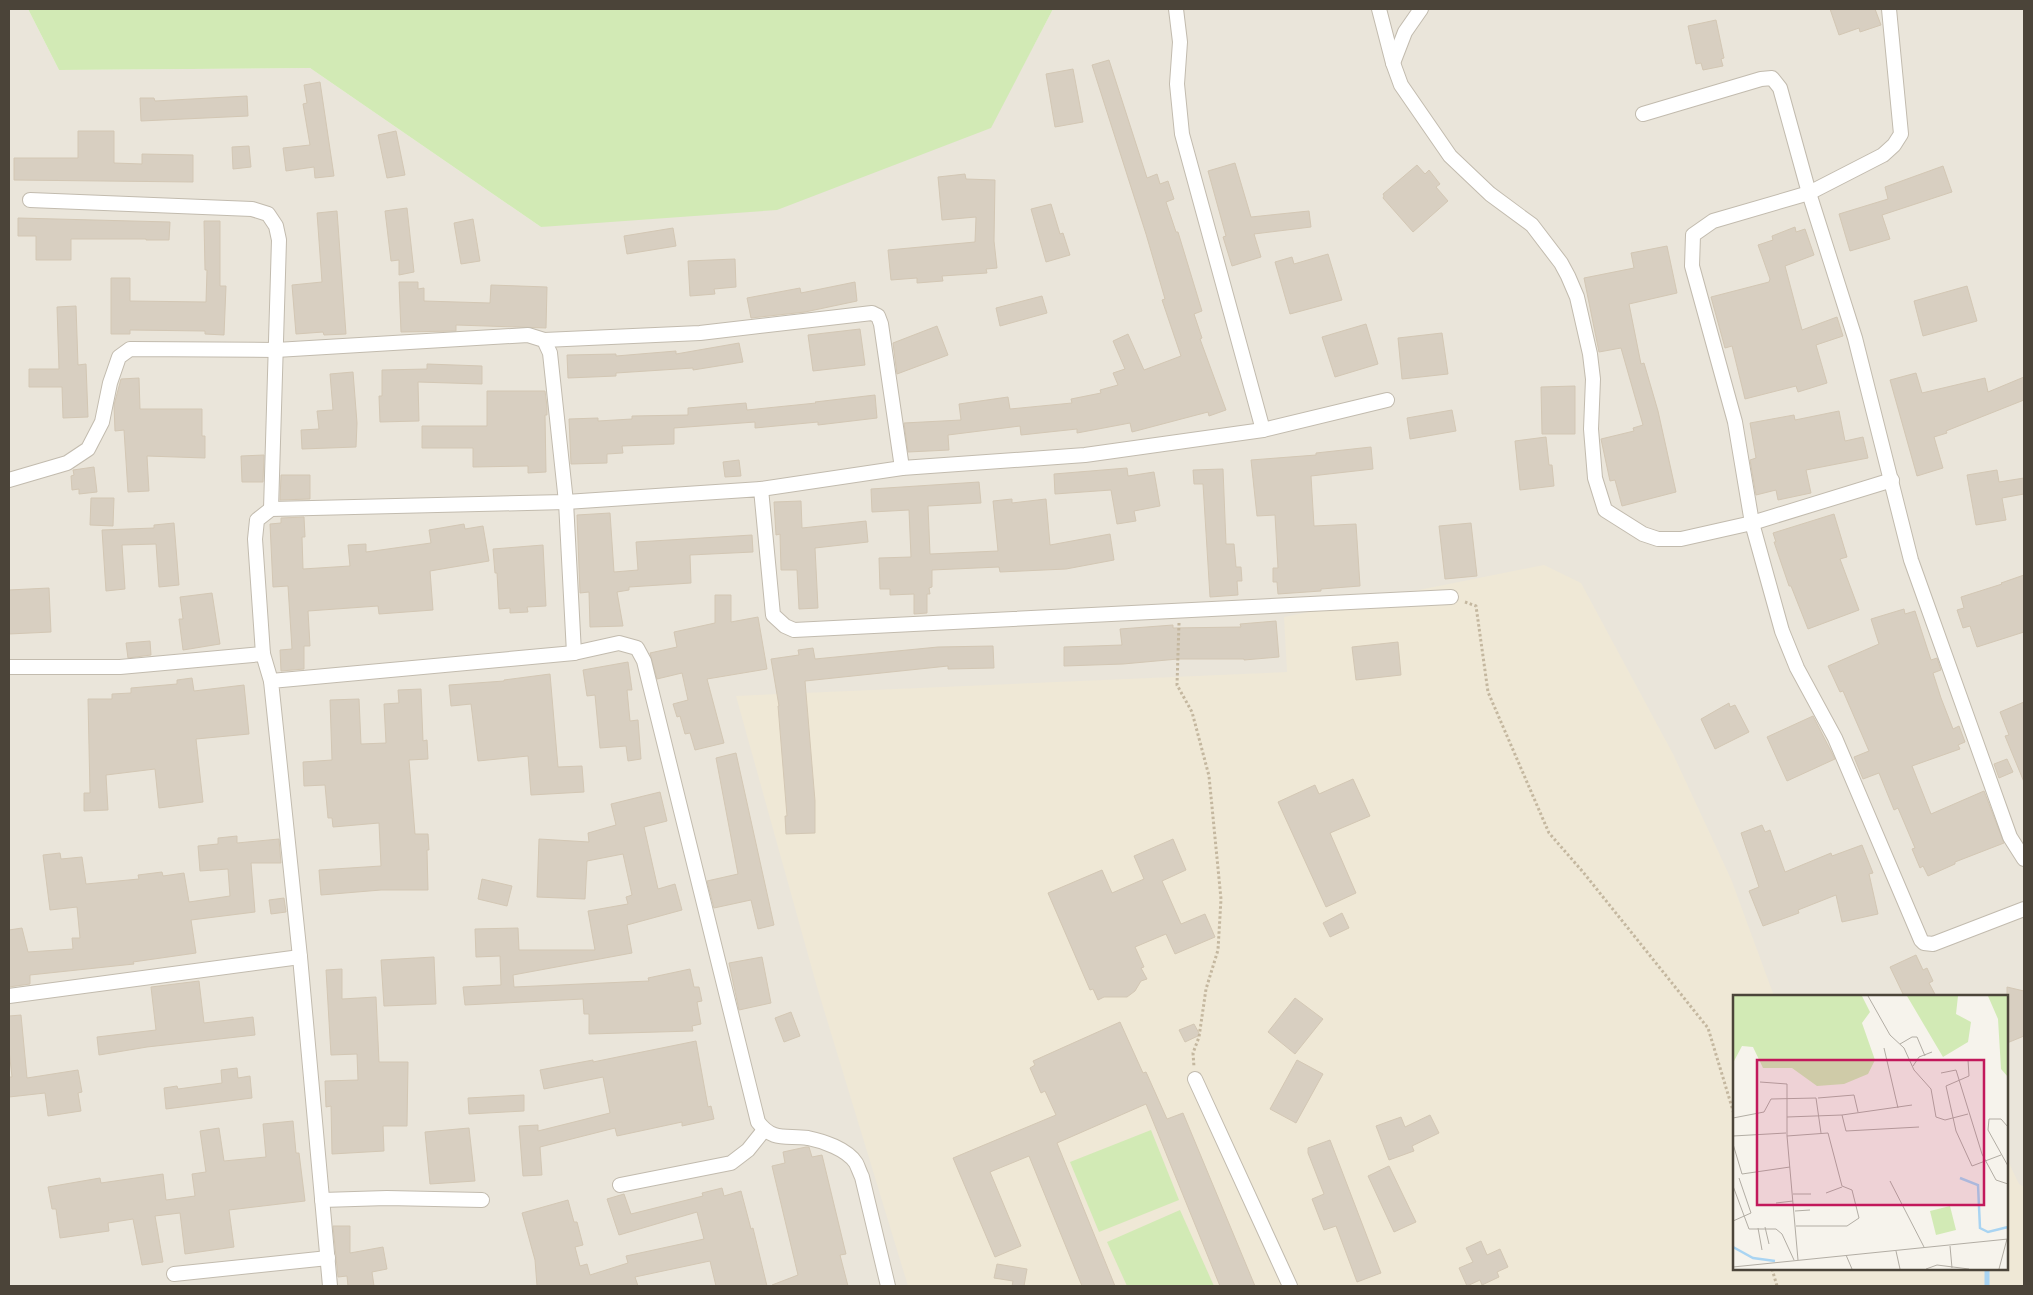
<svg xmlns="http://www.w3.org/2000/svg" width="2033" height="1295" font-family="'Alegreya Sans',sans-serif">
<style>
.residential{fill:#eae5da;fill-rule:evenodd}
.education{fill:#efe8d6}
.green{fill:#d2eab5}
.lines{fill:none;stroke-linecap:round;stroke-linejoin:round}
.stream{stroke:#a9d4f2;stroke-width:5}
.building{fill:#d8cfc1;stroke:#d3c7b4}
.street-casing{stroke:#c2bbae;stroke-width:16}
.path{stroke:#c4b79f;stroke-width:3;stroke-dasharray:2.5 2.5;stroke-linecap:butt}
.street{stroke:#fff;stroke-width:14}
.inset-river{fill:none;stroke:#a9d4f2;stroke-width:2.5}
.inset-road{fill:none;stroke:#b2ada4;stroke-width:1}
.view{fill:#c2185b;fill-opacity:0.15;stroke:#c2185b;stroke-width:2.5}
.inset-edge{fill:none;stroke:#4b4439;stroke-width:2.5}
</style>
<rect width="100%" height="100%" fill="#f6f3ec"/>
<path class="residential" d="M9,9H28L59,70L310,68L541,227L990,128L1053,9H2024V1286H9ZM1734,996H2007V1269H1734Z"/>
<path class="education" d="M1544,565L1581,583L1673,754L1731,879L1774,996H1734V1269H2007V1159L2019,1184L2024,1187V1286H908L817,987L736,696L1287,672L1284,617Z"/>
<g class="green">
<path d="M28,9H1053L991,128L777,210L541,227L310,68L59,70Z"/>
<path d="M1151,1130L1179,1200L1099,1232L1070,1162Z"/>
<path d="M1180,1210L1214,1286H1127L1107,1242Z"/>
</g>
<g class="lines">
<path class="stream" d="M1987,1286V1269"/>
</g>
<g class="building">
<path d="M1830,9H1875L1881,25L1860,32L1859,28L1839,35Z"/>
<path d="M1716,20L1724,58L1721,59L1723,66L1703,70L1701,63L1696,64L1688,26Z"/>
<path d="M1109,60L1147,178L1157,174L1160,184L1168,181L1174,199L1166,202L1176,232H1178L1202,311L1194,314L1202,338L1200,339L1226,410L1209,416L1208,412L1132,432L1130,423L1077,433V429L1021,435L1020,426L948,435L949,450L908,452L904,423L961,420L959,404L1008,397L1010,409L1072,403L1071,399L1101,393L1100,390L1118,385L1113,373L1125,369L1113,341L1128,334L1144,370L1181,356L1162,300L1165,299L1146,234L1092,65Z"/>
<path d="M1073,69L1083,122L1055,127L1046,74Z"/>
<path d="M320,82L334,176L315,178L314,167L286,171L283,148L310,145L303,104L307,103L304,85Z"/>
<path d="M247,96L248,116L141,121L140,98H154L155,101Z"/>
<path d="M78,131H114V163L142,164V154L193,155V182L14,180V158H78Z"/>
<path d="M396,131L405,175L387,178L378,135Z"/>
<path d="M249,146L251,167L233,169L232,147Z"/>
<path d="M1235,163L1251,217L1309,211L1311,227L1254,234L1261,257L1232,266L1223,237L1226,236L1208,171Z"/>
<path d="M1417,165L1425,174L1429,170L1440,184L1436,187L1448,201L1413,232L1383,198L1384,196L1383,194Z"/>
<path d="M1943,166L1952,192L1882,215L1890,239L1850,251L1839,214L1888,199L1885,187Z"/>
<path d="M965,174L966,179L995,180L994,241L997,268L986,269L987,273L942,276L943,281L917,283V278L891,280L888,250L975,242L976,217L942,220L938,177Z"/>
<path d="M1051,204L1060,234L1063,233L1070,255L1046,262L1031,209Z"/>
<path d="M407,208L414,272L399,275V260L391,261L385,211Z"/>
<path d="M337,211L346,334L324,335L323,332L296,334L292,285L322,282L317,213Z"/>
<path d="M18,218L170,222L169,240H146V239H71V260H36V236H18Z"/>
<path d="M473,219L480,261L461,264L454,223Z"/>
<path d="M204,221H220V286H226L224,335L205,334V331L130,330V334H111V278H130V301L206,302L207,270H205Z"/>
<path d="M1795,227L1796,232L1805,229L1814,255L1785,266L1802,330L1837,317L1843,336L1816,345L1827,383L1798,392L1796,386L1745,399L1732,346L1725,348L1711,297L1769,282L1770,279L1758,245L1773,240L1772,236Z"/>
<path d="M673,228L676,246L627,254L624,236Z"/>
<path d="M1667,246L1677,293L1629,304L1641,364L1644,363L1658,411L1676,492L1622,506L1615,480L1610,481L1601,439L1634,431L1633,428L1643,425L1621,348L1599,352L1584,278L1634,268L1631,253Z"/>
<path d="M1328,254L1342,300L1290,314L1275,262L1292,257L1294,264Z"/>
<path d="M735,259L736,287L714,289L715,294L690,296L688,261Z"/>
<path d="M399,282H418V289L424,288V301L490,303L491,285L547,287L546,328L456,325V331L401,332Z"/>
<path d="M855,282L857,301L805,312L751,318L747,298L800,288L801,293Z"/>
<path d="M1967,286L1977,321L1923,336L1914,301Z"/>
<path d="M1042,296L1047,313L1000,326L996,308Z"/>
<path d="M76,306L78,365L86,364L88,417L63,418L62,387H29V369H59L57,307Z"/>
<path d="M1366,324L1378,364L1335,377L1322,337Z"/>
<path d="M937,326L948,355L897,374L893,343Z"/>
<path d="M860,329L865,365L813,371L808,335Z"/>
<path d="M1442,333L1448,374L1402,379L1398,338Z"/>
<path d="M739,343L743,362L693,370V368L616,373V376L568,378L567,355L616,354V356L676,351V354Z"/>
<path d="M427,364L482,366V384L418,382L419,421L380,422L379,396H382V370L427,369Z"/>
<path d="M353,372L357,423L356,447L302,449L301,430L319,429L317,411L333,410L330,374Z"/>
<path d="M1916,373L1922,393L1985,378L1988,392L2024,377V400L1946,431L1947,433L1934,437L1943,468L1917,476L1890,380Z"/>
<path d="M139,378L140,409H202V436H205V458L147,456L149,491L128,492L124,430L115,431L114,405L121,379Z"/>
<path d="M1575,386V434H1542L1541,387Z"/>
<path d="M487,391H545L547,406V415H545L546,472L528,473V466L473,467V448H422V426H487Z"/>
<path d="M875,395L877,418L818,425V422L755,428V422L674,428V444L622,446L623,453L607,454V463L571,464L569,419L598,418V421L632,419V416L688,415V408L746,403L747,410L816,403L815,402Z"/>
<path d="M1452,410L1456,431L1410,439L1407,418Z"/>
<path d="M1839,411L1845,441L1863,437L1868,458L1806,470L1811,493L1778,500L1776,490L1756,495L1750,460L1756,458L1750,423L1794,415L1795,420Z"/>
<path d="M1546,437L1549,465H1552L1554,486L1520,490L1515,441Z"/>
<path d="M1371,447L1373,469L1311,476L1314,526L1356,524L1360,586L1321,589V591L1278,594L1277,582H1273V568H1278L1275,515L1257,516L1251,460L1316,455V453Z"/>
<path d="M264,455L263,482H242L241,456Z"/>
<path d="M739,460L741,476L725,477L723,462Z"/>
<path d="M94,467L97,492L79,494V489L72,490L71,476L74,475L73,470Z"/>
<path d="M1127,468L1128,476L1154,472L1160,506L1134,511L1136,521L1117,524L1111,490L1055,494L1054,474Z"/>
<path d="M1223,469L1226,544H1234L1236,567H1241L1242,581H1237L1238,595L1210,597L1203,484H1194L1193,470Z"/>
<path d="M1997,470L1999,482L2024,478V494L2002,498L2006,520L1976,525L1967,475Z"/>
<path d="M281,475H310V499L280,500Z"/>
<path d="M979,482L981,503L928,506L930,554L998,551L993,501L1012,499V503L1046,499L1050,545L1110,534L1114,560L1066,569L1000,572L999,567L932,570V587L929,588L930,594H927V613L914,614V594L890,595V589H880L879,558L911,557L909,510L872,512L871,489Z"/>
<path d="M91,498H114L113,526L90,525Z"/>
<path d="M801,501L802,528L866,521L868,542L815,548L818,608L799,609L797,570H781L780,534L776,535L774,502Z"/>
<path d="M610,513L614,572L638,570L636,542L752,535L753,552L690,555L691,583L629,587V590L617,592L623,626L590,627L589,592L580,593L577,515Z"/>
<path d="M1834,514L1847,557L1840,559L1859,610L1808,629L1791,586H1789L1774,542H1776L1773,533Z"/>
<path d="M304,517L305,537H302L303,569L350,566L348,545L366,544V552L431,543L429,530L464,524L465,529L483,526L489,561L430,571L433,610L379,614L378,606L308,611L310,646H304V669L281,671L280,650L292,649L288,586L273,587L270,524L281,523V518Z"/>
<path d="M174,523L179,585L159,587L156,544L122,545L125,589L106,591L102,530L154,528V525Z"/>
<path d="M1471,523L1477,576L1445,579L1439,526Z"/>
<path d="M543,545L546,606L527,607L528,612L510,613V608L499,609L497,573H495L493,549Z"/>
<path d="M2024,575V632L1977,647L1970,626L1963,628L1957,610L1964,608L1961,597L2002,584L2001,583Z"/>
<path d="M49,588L51,632L9,634V590Z"/>
<path d="M212,593L220,644L183,650L179,619H183L180,597Z"/>
<path d="M715,595H731V622L758,617L767,669L707,679L724,743L695,750L690,733L685,734L680,716L677,717L673,704L688,700L682,673L657,679L650,653L677,647L674,632L715,623Z"/>
<path d="M1904,609L1905,614L1915,611L1931,660L1937,658L1941,670L1933,673L1941,698L1953,729L1959,726L1965,742L1958,745L1960,749L1912,766L1931,814L1984,791L2004,843L1955,862V864L1928,876L1923,866L1920,868L1912,849L1915,848L1898,808L1894,810L1879,773L1863,779L1854,757L1869,751L1843,691L1840,692L1828,666L1879,644L1871,619Z"/>
<path d="M1276,621L1279,657L1244,660V659H1178L1123,664L1064,666V647L1122,645L1120,629L1173,625V628L1241,627L1240,624Z"/>
<path d="M150,641L151,655L128,658L126,643Z"/>
<path d="M1398,642L1401,675L1356,680L1352,647Z"/>
<path d="M993,646L994,668L948,669V666L805,681L815,801V833L786,834L785,816H787L778,706H779L771,659L799,655L798,650L813,648L815,659L938,647Z"/>
<path d="M628,662L632,690H627L630,721L638,720L641,759L628,761L626,746L600,748L595,695L587,696L583,670Z"/>
<path d="M550,674L558,767L582,766L584,792L531,795L528,756L478,761L471,704L451,706L449,685L504,681V680Z"/>
<path d="M192,678L194,691L244,685L249,734L196,739L203,802L159,808L155,769L106,775L108,810L84,811V793H90L88,699H112V694L131,693V688L177,684V680Z"/>
<path d="M421,689L423,741L427,740L428,759L409,760L415,834H428L429,850H427L428,890H381L321,895L319,870L381,866L379,823L333,827L332,818H328L325,785L304,786L303,762L332,760L330,700L359,699L361,744L386,743L384,704L399,703L398,690Z"/>
<path d="M2024,702V782L2005,736L2009,735L2000,712Z"/>
<path d="M1729,703L1730,707L1735,705L1749,732L1715,749L1701,719Z"/>
<path d="M1813,716L1835,759L1787,781L1767,737Z"/>
<path d="M736,753L774,925L758,929L751,900L714,908L707,881L738,874L716,758Z"/>
<path d="M2007,759L2013,772L1999,778L1994,764Z"/>
<path d="M1353,779L1370,816L1330,833L1356,893L1326,907L1278,802L1315,785L1319,794Z"/>
<path d="M660,792L667,821L644,827L658,889L675,884L682,910L627,925L632,953L513,975L514,987L649,981L648,978L690,969L694,987H699L702,1001L697,1002L701,1024L692,1026L693,1031L589,1034V1014H584L583,999L465,1005L463,987L501,985L500,956L476,957L475,929L518,928L519,950H595L588,911L628,904L626,897L632,895L623,854L587,861L585,899L537,897L539,839L589,842L588,833L616,825L611,804Z"/>
<path d="M1762,825L1765,832L1770,830L1785,872L1831,853L1832,856L1862,845L1873,873L1869,874L1878,914L1842,922L1836,895L1798,910L1799,913L1763,926L1749,891L1759,887L1741,833Z"/>
<path d="M237,836V843L279,839L281,863H251L255,912L191,920L196,953L133,962L134,964L30,975V984L9,987V930L22,928L28,952L73,949L72,938H80L77,907L50,910L43,855L60,853L61,859L82,857L86,884L139,879L138,875L162,872L163,876L184,873L189,902L230,896L228,869L200,871L198,846L218,844V838Z"/>
<path d="M1173,839L1186,870L1162,881L1181,924L1205,914L1215,937L1175,954L1166,934L1135,947L1144,967L1141,968L1147,979L1141,981L1135,991L1127,997H1104L1098,1000L1093,989L1090,990L1048,893L1102,870L1112,893L1144,879L1134,856Z"/>
<path d="M482,879L512,886L507,906L478,899Z"/>
<path d="M284,898L286,912L271,914L269,900Z"/>
<path d="M1342,913L1349,928L1330,937L1323,923Z"/>
<path d="M1916,955L1923,970L1927,968L1933,981L1929,983L1936,996H1904L1890,967Z"/>
<path d="M434,957L436,1004L384,1006L381,960Z"/>
<path d="M762,957L771,1003L739,1010L729,963Z"/>
<path d="M342,969V999L376,997L379,1062H408L407,1126H383L384,1151L332,1154L331,1106L326,1107L325,1081L358,1080L357,1054L331,1055L326,970Z"/>
<path d="M199,981L204,1023L253,1017L255,1035L147,1047L99,1055L97,1037L156,1030L151,987Z"/>
<path d="M2007,987L2024,991V1036L2007,1043Z"/>
<path d="M1295,998L1323,1019L1295,1054L1268,1032Z"/>
<path d="M791,1012L800,1036L784,1042L775,1018Z"/>
<path d="M21,1015L27,1078L78,1070L82,1092L78,1093L81,1111L48,1116L45,1093L9,1097V1077H12L9,1050V1016Z"/>
<path d="M1120,1022L1143,1073L1146,1072L1167,1119L1183,1113L1255,1286H1220L1146,1104L1057,1143L1115,1286H1082L1029,1156L990,1172L1021,1246L995,1257L953,1158L1056,1115L1045,1091L1041,1093L1030,1068L1035,1065L1033,1061Z"/>
<path d="M1194,1024L1200,1035L1185,1042L1179,1030Z"/>
<path d="M696,1041L708,1107L711,1106L714,1119L682,1126V1122L617,1136L615,1128L540,1147L542,1175L523,1176L519,1126L538,1125V1131L610,1113L603,1077L544,1089L540,1070L593,1060V1062Z"/>
<path d="M1297,1060L1323,1074L1296,1123L1270,1109Z"/>
<path d="M237,1068L238,1078L250,1076L252,1098L166,1109L164,1088L177,1086L178,1089L222,1083L221,1070Z"/>
<path d="M524,1095V1111L469,1114L468,1098Z"/>
<path d="M1430,1115L1439,1133L1412,1146L1414,1151L1389,1160L1376,1126L1401,1117L1405,1127Z"/>
<path d="M293,1121L296,1153H299L305,1201L229,1210L234,1247L185,1254L180,1213L155,1216L163,1262L142,1265L133,1219L108,1223L109,1231L60,1238L56,1209H52L48,1187L100,1178L101,1183L163,1174L166,1200L195,1196L192,1174L206,1172L200,1131L219,1128L224,1161L266,1157L263,1124Z"/>
<path d="M469,1128L475,1181L430,1184L425,1132Z"/>
<path d="M1330,1140L1381,1273L1357,1282L1336,1226L1324,1230L1312,1199L1324,1194L1308,1153V1148Z"/>
<path d="M806,1147H809L812,1157L822,1155L846,1254L840,1255L848,1286H772V1285L798,1275L772,1166L785,1163L783,1152Z"/>
<path d="M1389,1166L1416,1222L1394,1232L1368,1176Z"/>
<path d="M722,1188L724,1196L741,1191L751,1229L753,1228L767,1286H716L710,1261L635,1277L638,1286H537L535,1260L522,1213L568,1200L574,1222H577L583,1245L575,1247L580,1266L587,1264L590,1275L628,1263L626,1256L704,1239L697,1212L619,1235L607,1199L624,1194L631,1214L703,1196L702,1193Z"/>
<path d="M333,1226H350V1253L383,1247L387,1269L372,1272L374,1286H348L347,1276L338,1277Z"/>
<path d="M1481,1241L1487,1255L1500,1249L1508,1267L1497,1272L1499,1277L1482,1285L1480,1280L1467,1286L1459,1268L1473,1262L1466,1248Z"/>
<path d="M997,1264L1027,1269L1024,1286H1012L1013,1281L994,1278Z"/>
</g>
<g class="lines">
<g class="street-casing">
<g id="street">
<path d="M1176,9L1180,42L1177,84L1182,134L1263,430"/>
<path d="M1379,9L1393,63L1401,85L1450,156L1490,194L1532,225L1561,263L1568,276L1577,297L1590,354L1593,379L1591,429L1595,478L1605,510L1643,534L1658,539H1681L1752,523L1892,480"/>
<path d="M1889,9L1901,134L1894,145L1883,155L1809,193L1713,221L1693,235L1692,266L1735,422L1752,523L1782,631L1797,668L1835,738L1921,940L1924,943L1933,944L2024,909"/>
<path d="M1393,63L1405,32L1421,9"/>
<path d="M1643,114L1761,79L1772,78L1780,88L1809,193L1855,338L1911,560L2010,837L2024,859"/>
<path d="M30,200L252,209L268,214L276,226L279,240L271,509"/>
<path d="M544,340L700,333L872,313L878,316L881,324L902,468"/>
<path d="M9,480L67,463L88,449L102,422L110,383L119,357L130,349L276,350L528,335L544,340L550,353L566,502L574,653"/>
<path d="M761,489L902,468L1085,455L1263,430L1387,400"/>
<path d="M9,667H120L263,654"/>
<path d="M271,681L263,654L255,539L257,520L271,509L566,502L761,489L773,615L785,626L794,630L1451,597"/>
<path d="M9,996L300,957"/>
<path d="M1195,1079L1290,1286"/>
<path d="M620,1185L731,1163L748,1150L764,1130"/>
<path d="M322,1200L387,1198L482,1200"/>
<path d="M174,1274L328,1258"/>
<path d="M330,1286L300,957L271,681L574,653L619,643L637,648L644,661L758,1122C773,1142 786,1135 808,1138C823,1141 847,1149 856,1163C858,1167 860,1173 862,1177L888,1286"/>
</g>
</g>
<g class="path">
<path d="M1465,602L1476,606L1488,692L1549,833L1583,872L1708,1028L1734,1114"/>
<path d="M1179,623L1177,685L1192,712L1209,776L1221,899L1218,950L1206,989L1199,1037L1193,1053L1194,1067"/>
<path d="M1772,1269L1777,1286"/>
</g>
<use href="#street" class="street"/>
</g>
<g transform="translate(1733 995)">
<rect width="275" height="275" fill="#f6f3ec"/>
<path d="M0,1H129L137,17L129,28L142,65L135,79L111,89L84,91L59,73H30L20,52L9,51L0,68ZM174,1H225L223,19L238,27L235,47L210,62ZM255,1H275V82L268,74L265,24ZM217,211L223,235L203,240L197,216Z" fill="#d2eab5"/>
<path class="inset-river" d="M227,183L245,190L247,233L255,237L275,232M0,252L20,263L42,266"/>
<path class="inset-road" d="M135,1L157,40L171,53L181,75L198,94L203,122L212,125L235,119M167,49L179,42H184L192,61M151,53L165,113M235,65L236,81L213,91L223,136L239,171L268,160M180,71L186,62L199,57M208,78L223,75L249,159L263,185L275,189M27,87L54,89V122M85,103L121,100L125,117M109,120L179,110M0,123L31,117L38,104L83,103L88,138M275,132L268,124H256L255,135L275,171M0,141L53,138M54,141V122L109,120L113,136L186,132M0,149L9,179L57,172M157,186L191,252M0,191L16,234H43L49,239L61,265M93,198L109,192M60,199H78M43,208L60,206M62,216L77,215M0,226L18,218L6,183M63,231H114L126,223L119,195L109,191L95,138L54,141L65,265M32,232L36,249M25,233L29,255M217,251L219,273M163,256L167,274M113,260L119,274M0,272L275,244M193,274L204,270L236,274M266,274L274,244"/>
<path class="view" d="M24,65H251V210H24Z"/>
<rect width="275" height="275" class="inset-edge"/>
</g>
<rect width="2033" height="1295" fill="none" stroke="#4b4439" stroke-width="20"/>
</svg>
